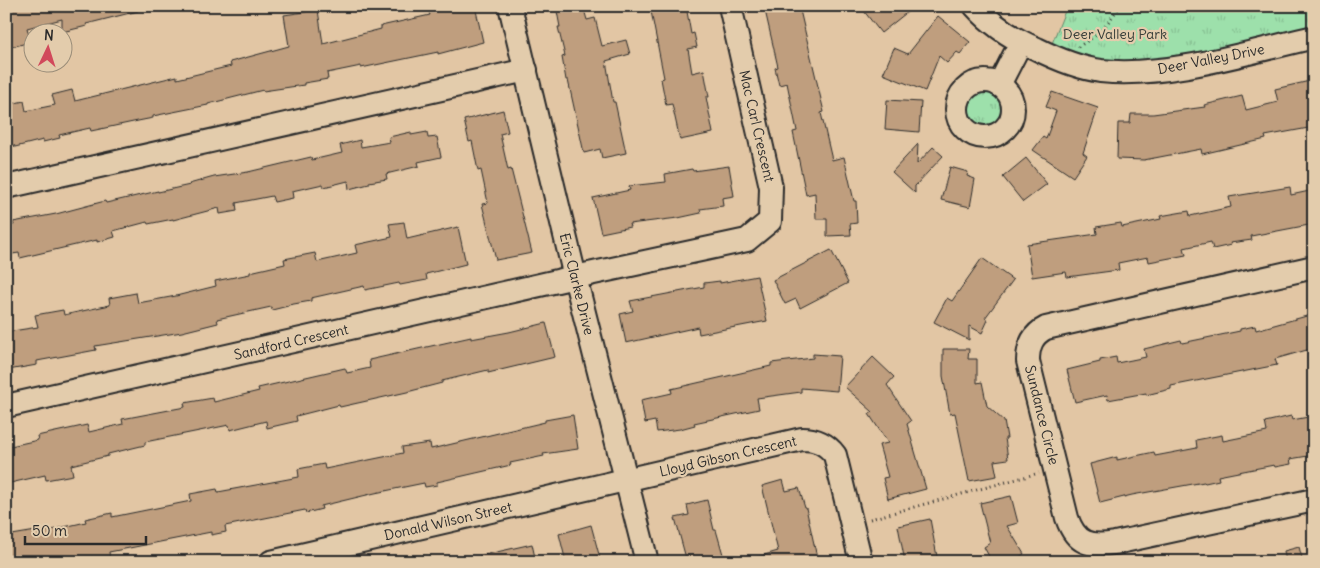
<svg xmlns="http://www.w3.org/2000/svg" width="1320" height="568" font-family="Delius,sans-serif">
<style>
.grass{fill:url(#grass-tufts);stroke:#64866b}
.building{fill:#bf9e7e;stroke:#2b2b2b}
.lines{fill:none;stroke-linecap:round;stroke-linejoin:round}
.minor-casing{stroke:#2b2b2b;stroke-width:26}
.path{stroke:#2b2b2b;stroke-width:3;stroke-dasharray:1 4;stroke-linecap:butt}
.minor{stroke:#e3ccac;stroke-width:22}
.labels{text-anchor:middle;stroke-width:4.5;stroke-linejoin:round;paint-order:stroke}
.park-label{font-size:14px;fill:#363d38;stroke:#e3ccac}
.street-label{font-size:14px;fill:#2b2b2b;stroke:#e3ccac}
</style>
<defs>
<pattern id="grass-tufts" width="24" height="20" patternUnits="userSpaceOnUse" patternTransform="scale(1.25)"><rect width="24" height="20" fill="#9de0ab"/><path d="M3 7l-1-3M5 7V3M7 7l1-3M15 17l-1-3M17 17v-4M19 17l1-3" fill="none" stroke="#87c093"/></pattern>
</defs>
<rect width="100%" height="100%" fill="#e2c6a4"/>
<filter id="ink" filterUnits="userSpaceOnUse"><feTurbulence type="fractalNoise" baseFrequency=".02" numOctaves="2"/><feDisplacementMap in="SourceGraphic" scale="10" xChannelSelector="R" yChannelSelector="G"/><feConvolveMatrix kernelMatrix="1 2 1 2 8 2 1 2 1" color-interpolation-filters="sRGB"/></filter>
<g filter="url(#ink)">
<g class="grass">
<path d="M1067,6H1314V27C1252,41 1189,61 1126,62C1100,62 1075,55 1051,46Z"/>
<circle cx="985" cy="110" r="20"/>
</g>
<g class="building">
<path d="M6,6H137L138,11L86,24L87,26L62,32V19L27,28L31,42L11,47L6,29Z"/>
<path d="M447,6H475L483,42L438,54V52L361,68V66L327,73L328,79L304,83V85L263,91V90L208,104V105L153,116V118L138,121L91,131L90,128L59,135L60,138L43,142V140L15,147L14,145L6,147V105L24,101L26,111L55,105L52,95L72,90L75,101L177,76V79L231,66L230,62L289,46L284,15L318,10L323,44L381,29V26L430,15L428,10Z"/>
<path d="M556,6H583L587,20L595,18L602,46L626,40L630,54L606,61L613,102H615L626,153L602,158L600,149L584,153L568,80H566L562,57L565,56L558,27H560Z"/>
<path d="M650,6H686L691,34L694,33L697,47L688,49L692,73L704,70L709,97H706L713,133L680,140L672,104L666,105L661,79L664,78Z"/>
<path d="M764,6H799L824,112L821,113L832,160L844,157L854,201H856L857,223L850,224L851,235L827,236V219H816L815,193L806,195L793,132L797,131L787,83L779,85L775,68L778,67Z"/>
<path d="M860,6H915L881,33Z"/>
<path d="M938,16L970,42L960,54L957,52L947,63L939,56L925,91L883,74L894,48L908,54Z"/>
<path d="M1314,80V127L1265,136L1266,139L1202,154L1201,149L1144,160L1117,159L1118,123H1130L1131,114H1153L1205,107L1204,105L1242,96L1246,110L1278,102L1275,89Z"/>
<path d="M1052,92L1098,108L1083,153L1087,156L1073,177L1033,150L1043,137L1046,139L1056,111L1046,107Z"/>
<path d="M887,100L921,102L919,132L885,129Z"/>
<path d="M503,110L508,132L500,134L508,170L511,169L532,253L496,260L482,204L488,203L481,170L478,171L472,141L469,142L464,120Z"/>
<path d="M411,132V135L427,132L428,138L437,137L441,157L418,162L419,166L386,174L387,179L369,182V184L349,189L348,181L324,187L323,184L292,191L293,198L274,202L272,196L236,203L237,211L220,214L219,208L173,220V219L148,224L147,222L113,231L115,237L97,242V240L20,258L19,253L6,255V227L14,225L13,222L56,214L105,201L106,203L158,191V192L190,185L189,184L214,177L248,172L311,157L312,160L342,153L340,145L360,140L361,147L390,142L389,137Z"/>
<path d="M918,144L917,164L933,147L943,156L915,186V193L892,172Z"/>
<path d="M1026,158L1047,184L1023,202L1003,177Z"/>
<path d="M729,166L734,196L722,198L723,206L700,209L701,213L678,218L629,224L630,227L601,233L593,198L630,190L629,186L666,182L665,174L692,169L693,171Z"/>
<path d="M950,167L968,172L967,176L975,179L970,207L941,200Z"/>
<path d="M1290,187L1291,195L1314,190V224L1251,236L1252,240L1230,243L1231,245L1213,249L1211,242L1184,248L1186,255L1149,262L1148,257L1118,263L1119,270L1067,277L1066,272L1032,277L1027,244L1097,234L1096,227L1121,223L1122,227L1161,219L1160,216L1189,211L1190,216L1231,207L1229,197Z"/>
<path d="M404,222L407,239L458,227L466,264L426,274L427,280L400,285L399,283L365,290L364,286L311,298V301L288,305V306L272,310L271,307L217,319L218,323L182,332L95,346L96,350L37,361V365L8,370L6,332L38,327L35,315L63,310L64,315L110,305L109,298L136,293L138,303L176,296L216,286L215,281L250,274V272L285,264L284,259L315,253L317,262L357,253L355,245L392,237L389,224Z"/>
<path d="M831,250L848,283L800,308L796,299L785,304L773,280Z"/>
<path d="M982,258L1013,280L985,318L988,320L982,333L969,326V340L934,322L947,298L952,301Z"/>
<path d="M757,276L767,321L699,334L698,327L626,343L620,314L633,311L630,301L704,287V283L720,281V283Z"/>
<path d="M1314,314V348L1275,359L1277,365L1171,386V389L1146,395V393L1108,400L1107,395L1075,402L1067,370L1100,362V360L1116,357L1117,363L1146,357L1144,349L1181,340L1182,343L1240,331V329L1255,326L1256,330Z"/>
<path d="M546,323L555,357L488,373V370L442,381V383L407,392L340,407L339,405L296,416L297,421L267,428L266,421L230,430L229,425L145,442V445L108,454V456L71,465L73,475L46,480L45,475L6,484V447L38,440L37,436L87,425L89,432L123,424L122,419L185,407L184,403L213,398L214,402L259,391L258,388L345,368L347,373L370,368L369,360L471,337V339L509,332Z"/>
<path d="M943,349H969L968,359H977V383L982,382L987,406L1004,421L1007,438H1005L1008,459L994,461L997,476L969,481L955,413L950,414L943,376Z"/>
<path d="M813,354L840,356L837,391L801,388V392L757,398L759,409L694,423L695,425L680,429L657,432L655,421L645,423L641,400L672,393L671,389L771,366V363L813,358Z"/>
<path d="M873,357L894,377L887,385L911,421L907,424L926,489L888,499L883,478L888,477L879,445L888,443L869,414L873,412L845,387Z"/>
<path d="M573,415L578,449L543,454L544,456L510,463L511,465L437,482V485L425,487L424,483L375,493L321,506L322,509L306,513L305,510L225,526L226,532L211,535V532L109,552L110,559L94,562L93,557L72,562H6V536L42,530V532L86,522L85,519L112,513V517L191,501L190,494L217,489L218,492L299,477L298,469L324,464L325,469L403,453L402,447L430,443L431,449L545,422V420Z"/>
<path d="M1291,416L1292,420L1314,416V455L1290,459L1291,464L1275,467L1274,465L1218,476L1219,480L1205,483L1204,482L1132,495L1100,503L1090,464L1117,457V460L1154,452L1155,456L1197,448L1196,440L1222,435L1223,441L1267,432L1265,422Z"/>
<path d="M783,480L786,491L799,488L805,508H806L818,562H754V558L778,551L762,486Z"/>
<path d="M1011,496L1018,523L1007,526L1024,554L1011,562H992L984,547L990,543L980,503Z"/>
<path d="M707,500L714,530H716L724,558L708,562H687L675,518L689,515L687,505Z"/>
<path d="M930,519L938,562H905L898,526Z"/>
<path d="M591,525L601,562H566L559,534Z"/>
<path d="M532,544L536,562H479V556Z"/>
<path d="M1299,547L1303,562H1286L1284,551Z"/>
</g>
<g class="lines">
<g class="minor-casing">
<g id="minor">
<path d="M510,6L575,277L647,562"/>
<path d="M975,6C992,25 1013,39 1037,49C1057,59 1079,68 1101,71C1167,78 1249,52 1314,37"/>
<circle cx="985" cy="109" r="28"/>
<path d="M999,85L1021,42"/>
<path d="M6,187L526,70"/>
<path d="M1314,267L1046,328C1032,335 1028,346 1028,361L1067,518C1076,544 1090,547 1115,543L1314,500"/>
<path d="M6,406L575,277L747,240L770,221L771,187L730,6"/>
<path d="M271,562L802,439C816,439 826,443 835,455L861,562"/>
</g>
</g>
<g class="path">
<path d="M1078,47L1101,32L1120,6"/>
<path d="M870,519L1039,473"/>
</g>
<use href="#minor" class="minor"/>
</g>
</g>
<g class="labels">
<g class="park-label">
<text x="1115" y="39">Deer Valley Park</text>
</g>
<g class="street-label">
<text transform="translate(1211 59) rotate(-11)" y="5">Deer Valley Drive</text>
<text transform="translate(757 126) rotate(77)" y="5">Mac Carl Crescent</text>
<text transform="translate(577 284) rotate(76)" y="5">Eric Clarke Drive</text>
<text transform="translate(291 342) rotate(-13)" y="5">Sandford Crescent</text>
<text transform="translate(1042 415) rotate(76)" y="5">Sundance Circle</text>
<text transform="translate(728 456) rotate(-13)" y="5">Lloyd Gibson Crescent</text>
<text transform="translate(448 521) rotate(-13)" y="5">Donald Wilson Street</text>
</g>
</g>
<rect width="1320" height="568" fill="none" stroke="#e3ccac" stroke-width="25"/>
<rect x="12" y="12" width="1295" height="543" fill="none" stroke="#2b2b2b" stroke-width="2" filter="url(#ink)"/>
<g transform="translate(48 48) rotate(4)"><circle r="24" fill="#e3ccac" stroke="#998c78"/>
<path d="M0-4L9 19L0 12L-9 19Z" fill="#d1495b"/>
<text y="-8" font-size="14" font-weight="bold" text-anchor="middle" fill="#2b2b2b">N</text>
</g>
<path d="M25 536v8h121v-8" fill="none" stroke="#2b2b2b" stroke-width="2.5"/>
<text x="32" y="536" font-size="15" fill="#2b2b2b" stroke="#e3ccac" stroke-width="4" paint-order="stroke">50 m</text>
</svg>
